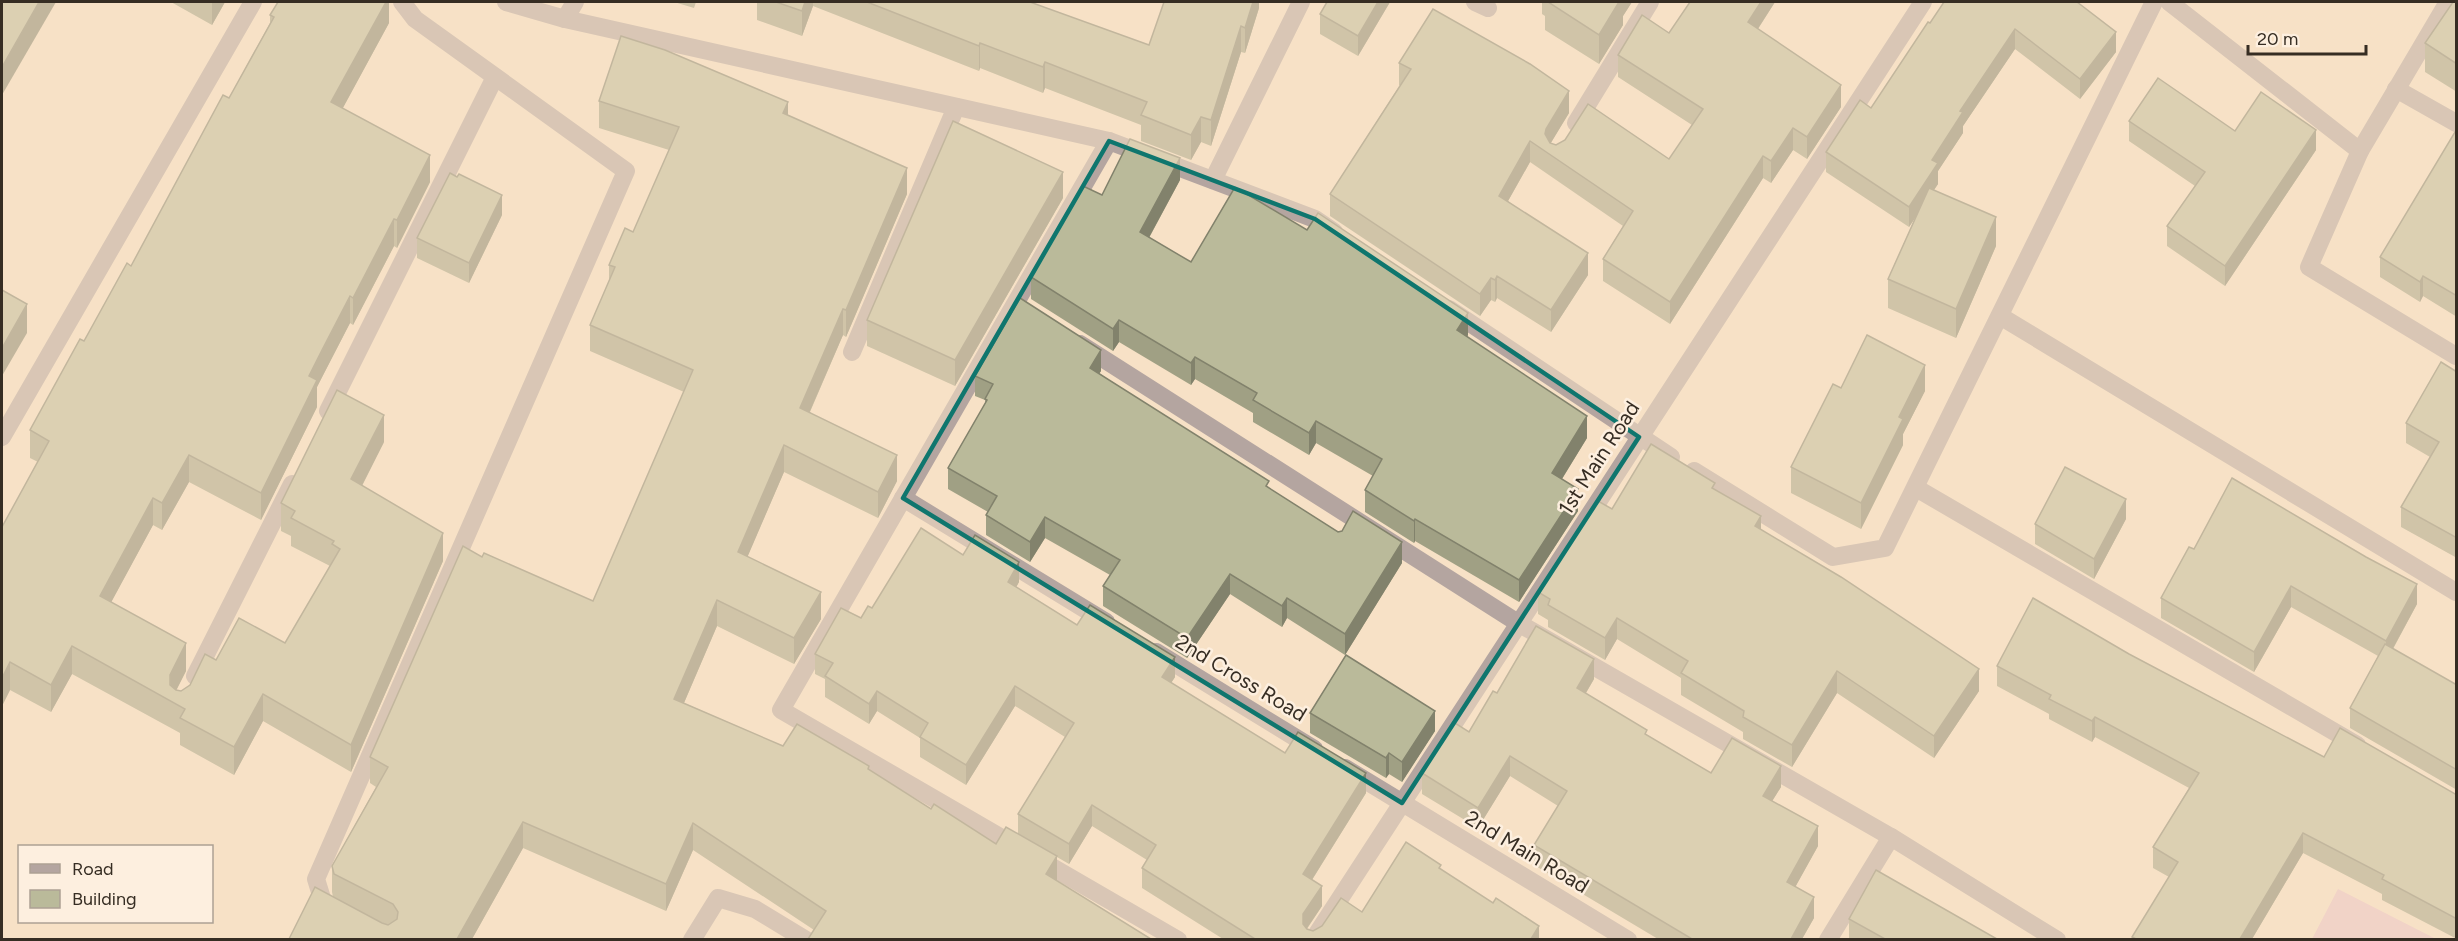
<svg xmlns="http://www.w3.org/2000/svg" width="2458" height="941" font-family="Figtree,sans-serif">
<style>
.green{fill:#e9c0c7}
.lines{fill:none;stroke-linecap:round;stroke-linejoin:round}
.minor{stroke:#b4a5a0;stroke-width:18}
.wall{fill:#a0a084}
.shaded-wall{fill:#82826c}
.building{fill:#baba9a;stroke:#82826c;stroke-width:1.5}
.marked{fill:none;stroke:#0f766e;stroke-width:4.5;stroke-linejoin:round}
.labels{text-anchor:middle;stroke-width:5;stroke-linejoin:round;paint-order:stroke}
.street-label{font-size:21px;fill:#362d23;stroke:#fdefdf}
</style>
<rect width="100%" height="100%" fill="#f7e1c6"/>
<path class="green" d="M2338,889L2436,939H2312Z"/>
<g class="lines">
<g class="minor">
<path d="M506,2L565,19L1109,141L1315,219L1334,232"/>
<path d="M1475,2L1488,8"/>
<path d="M2169,2L2360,151"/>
<path d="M2448,2L2360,151L2309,267L2456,356"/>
<path d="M565,19L575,2"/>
<path d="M2396,89L2456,123"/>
<path d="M1576,123L1650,2"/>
<path d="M1109,141L781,710L1178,940"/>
<path d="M1213,180L1301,2"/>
<path d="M1449,309L1671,457"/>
<path d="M2000,316L2456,592"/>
<path d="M1080,344L1518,623L1891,837L2057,940"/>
<path d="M852,352L956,107"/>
<path d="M328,411L495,77"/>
<path d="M2,437L253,2"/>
<path d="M1694,471L1833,557L1885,548L2154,2"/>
<path d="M1916,488L2357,745"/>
<path d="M903,498L1106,622"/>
<path d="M1156,652L1314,749"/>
<path d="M195,676L292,484"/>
<path d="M1345,768L1628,940"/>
<path d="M329,910L325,908L316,879L626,171L415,19L402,2"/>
<path d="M692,940L718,898L755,909L806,940"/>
<path d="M1313,940L1923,2"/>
<path d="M1828,940L1891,837"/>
</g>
</g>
<g class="wall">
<path d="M171,2H225L212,25Z"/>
<path d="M389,2V23L342,109L430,182L397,248L394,246L353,325L350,323L322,377L317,387V407L261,520L189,482L162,530L153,525L111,602L186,671L176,690L181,691L190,685L216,660L285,643L330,566L291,546V536L281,531V503L384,442L362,486L443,561L351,772L263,721L234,775L180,745V733L72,674L51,712L10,690L2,706V527L38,462L30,458V430L84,341L131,266L229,98L270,23V15Z"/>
<path d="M674,2H696L694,8Z"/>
<path d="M757,2H1030L1149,45L1259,2V8L1245,53L1241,52L1211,146L1201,142L1191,160L1141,141V125L1045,88L1043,93L980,68L979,71L813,6L802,36L757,20Z"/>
<path d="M1390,2L1358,56L1320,34V14Z"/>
<path d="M1542,2H1632L1623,16V25L1599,64L1545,30V16L1542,14Z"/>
<path d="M1690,2H1775L1758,29L1841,107L1807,159L1793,150L1771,183L1763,178L1670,324L1603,281V259L1623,226L1530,162L1508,201L1588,275L1551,332L1497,298L1495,302L1491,300L1480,316L1330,216V194L1400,85H1399V63L1569,113L1550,144L1556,145L1669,159L1692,125L1618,77V55L1669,33Z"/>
<path d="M1944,2L2116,52L2080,99L2015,49L1963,126V133L1938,171V184L1934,190L1996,246L1956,338L1888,308V279L1915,218L1909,227L1826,172V152L1871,108L1930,23Z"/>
<path d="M2457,2V92L2425,72V43Z"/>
<path d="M599,101L788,115L907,194L846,337L843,335L810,412L897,481L878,518L784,472L747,557L821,619L794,664L717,626L684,703L783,746L869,770L931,809L996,844L1018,834V814L1065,737L1015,706L966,785L920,757V738L877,711L869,724L825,697V679L815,674V654L872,608L963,555L1019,582L1016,587L1077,625L1175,677L1171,683L1285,753L1366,793L1312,880L1322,906L1307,929L1313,931L1362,912L1441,870L1539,939H1223L1142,888V868L1147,860L1092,826L1069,864L1057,857L814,930L693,850L666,911L523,848L472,939H289L333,897L332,892V866L376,787L370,783V757L482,557L593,601L684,392L590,351V325L609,281V265L633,232L669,150L599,128Z"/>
<path d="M2129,121L2235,131L2316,150L2225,286L2167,246V226L2195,186L2129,141Z"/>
<path d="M2457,133V317L2423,296L2420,302L2380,277V257Z"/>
<path d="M1180,180L1149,238L1191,262L1468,335L1467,337L1587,438L1562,479L1578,511L1519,602L1415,541L1414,543L1365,512V490L1373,476L1316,443L1309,455L1253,422V413L1195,379L1191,385L1119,342L1113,351L1031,299V277L1102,195Z"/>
<path d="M1063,198L955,386L867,346V320Z"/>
<path d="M502,215L469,283L417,258V238Z"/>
<path d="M1101,371L1099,373L1269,488L1338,532L1402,563L1345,655L1287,618L1282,627L1230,594L1187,658L1103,606V586L1110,575L1045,538L1030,562L986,535V515L988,512L948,489V468L985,404V400L975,396V376Z"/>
<path d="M2457,372V558L2401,527V507L2430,457L2406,443V423Z"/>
<path d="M1841,388L1925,391L1903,434V445L1861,529L1791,493V467Z"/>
<path d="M1715,489L1761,529L1979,691L1934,758L1837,693L1792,767L1743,739V732L1681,695V678L1617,639L1605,660L1548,627V620L1538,614V592L1612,509Z"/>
<path d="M2126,519L2094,579L2035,544V524Z"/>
<path d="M2194,549L2417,604L2393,649L2457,685V790L2350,728V708L2378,656L2291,607L2254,672L2161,618V598Z"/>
<path d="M2129,654L2324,757L2455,794L2457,793V939L2382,900V894L2303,853L2252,939H2132V937L2169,877L2153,868V847L2189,788L2095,737L2092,742L2049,719V714L1997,686V666Z"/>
<path d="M1594,679L1586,693L1647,735L1711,773L1781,787L1772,801L1818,846L1795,887L1814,918L1802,939H1658L1534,865V845L1558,806L1510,776L1478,828L1422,794V773L1469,732L1497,693Z"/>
<path d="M1310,713L1435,731L1402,782L1389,774L1386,778L1310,733Z"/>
<path d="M1849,919L1997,939H1849Z"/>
</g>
<g class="shaded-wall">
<path d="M39,2H56L2,95V67Z"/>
<path d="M212,2H225L212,25Z"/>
<path d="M386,2H389V23L331,130V102Z"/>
<path d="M805,2H813V6L802,36V11Z"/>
<path d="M1253,2H1259V8L1245,53V28Z"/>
<path d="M1378,2H1390L1358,56V36Z"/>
<path d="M1619,2H1632L1623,16V25L1599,64V35Z"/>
<path d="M1761,2H1775L1748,44V22Z"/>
<path d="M1241,26V52L1211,146V120Z"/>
<path d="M2015,29V49L1963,126V133L1938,171V184L1909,227V207L1932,160L1960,111Z"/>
<path d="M2116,32V52L2080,99V79Z"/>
<path d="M980,43V68L979,71V46Z"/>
<path d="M1045,62V88L1043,93V67Z"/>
<path d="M1841,85V107L1807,159V137Z"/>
<path d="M1569,91V113L1546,151L1545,134L1546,129Z"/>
<path d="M788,102V129L783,113Z"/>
<path d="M1201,117V142L1191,160V135Z"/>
<path d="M1793,128V150L1771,183V161Z"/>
<path d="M2316,130V150L2225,286V266Z"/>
<path d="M1530,141V162L1499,217V196Z"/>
<path d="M430,155V182L397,248V220Z"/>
<path d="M1763,156V178L1670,324V302Z"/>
<path d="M1180,158V180L1140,254V232Z"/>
<path d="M907,168V194L846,337V310Z"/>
<path d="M1063,172V198L955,386V360Z"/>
<path d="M502,195V215L469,283V263Z"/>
<path d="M1996,217V246L1956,338V309Z"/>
<path d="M394,219V246L353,325V298Z"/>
<path d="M1588,253V275L1551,332V310Z"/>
<path d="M1497,276V298L1495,302V280Z"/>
<path d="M2423,276V296L2420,302V282Z"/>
<path d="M1491,278V300L1480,316V294Z"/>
<path d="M350,296V323L317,387V407L261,520V493L309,376Z"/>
<path d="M27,304V333L2,376V348Z"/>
<path d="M843,309V335L800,434V408Z"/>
<path d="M1468,313V335L1457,352V330Z"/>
<path d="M1119,320V342L1113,351V329Z"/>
<path d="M1101,350V371L1090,388V368Z"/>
<path d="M1195,357V379L1191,385V363Z"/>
<path d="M1925,365V391L1903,434V445L1861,529V503L1899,417Z"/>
<path d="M384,415V442L351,507V479Z"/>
<path d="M1587,416V438L1552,495V473Z"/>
<path d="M1316,421V443L1309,455V433Z"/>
<path d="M784,445V472L738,579V552Z"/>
<path d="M189,455V482L162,530V503Z"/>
<path d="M897,455V481L878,518V492Z"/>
<path d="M1578,489V511L1519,602V580Z"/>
<path d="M153,498V525L100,623V596Z"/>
<path d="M2126,499V519L2094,579V559Z"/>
<path d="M1761,516V538L1755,526Z"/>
<path d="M1045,517V538L1030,562V542Z"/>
<path d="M1415,519V541L1414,543V521Z"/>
<path d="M443,533V561L351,772V745Z"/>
<path d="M1402,542V563L1345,655V634Z"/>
<path d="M1019,562V582L1008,602V582Z"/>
<path d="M1230,574V594L1187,658V638Z"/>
<path d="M2417,584V604L2386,661V641Z"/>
<path d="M2291,586V607L2254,672V652Z"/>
<path d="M821,592V619L794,664V638Z"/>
<path d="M1287,598V618L1282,627V606Z"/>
<path d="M717,600V626L674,726V699Z"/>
<path d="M1617,618V639L1605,660V638Z"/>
<path d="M186,643V671L171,701L170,675Z"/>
<path d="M72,646V674L51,712V685Z"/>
<path d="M1175,657V677L1162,697V677Z"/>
<path d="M1594,659V679L1577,708V688Z"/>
<path d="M10,662V690L2,706V678Z"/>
<path d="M1979,669V691L1934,758V736Z"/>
<path d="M1837,671V693L1792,767V745Z"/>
<path d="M1015,686V706L966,785V765Z"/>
<path d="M877,691V711L869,724V704Z"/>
<path d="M263,694V721L234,775V747Z"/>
<path d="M1435,711V731L1402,782V762Z"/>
<path d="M2095,717V737L2092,742V721Z"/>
<path d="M1389,753V774L1386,778V758Z"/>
<path d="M1510,756V776L1478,828V808Z"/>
<path d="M1781,766V787L1763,816V796Z"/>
<path d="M1366,773V793L1303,894V874Z"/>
<path d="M1092,805V826L1069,864V844Z"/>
<path d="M523,822V848L472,939H457Z"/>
<path d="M693,823V850L666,911V884Z"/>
<path d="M1818,826V846L1787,902V882Z"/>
<path d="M2303,833V853L2252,939H2240Z"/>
<path d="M1057,856V883L1046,874Z"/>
<path d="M1322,886V906L1303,934V939V914Z"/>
<path d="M1814,897V918L1802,939H1791Z"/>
<path d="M1539,926V939H1531Z"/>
</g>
<g class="building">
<path d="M2,2H39L2,67Z"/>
<path d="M278,2H386L331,102L430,155L397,220L394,219L353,298L350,296L322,350L309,376L317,380L261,493L189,455L162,503L153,498L100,596L186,643L170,675V685L176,690L181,691L190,685L205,654L216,660L239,618L285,643L340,549L332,544L334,541L291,518L295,511L281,503L337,390L384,415L351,479L443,533L351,745L263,694L234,747L180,718L185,709L72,646L51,685L10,662L2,678V527L49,441L30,430L80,339L84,341L127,263L131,266L223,95L229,98L274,17L270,15Z"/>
<path d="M776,2H805L802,11Z"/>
<path d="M867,2H1030L1149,45L1164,2H1253L1245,28L1241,26L1211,120L1201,117L1191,135L1141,115L1147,102L1045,62L1043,67L980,43L979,46Z"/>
<path d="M1327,2H1378L1358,36L1320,14Z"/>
<path d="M1548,2H1619L1599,35Z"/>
<path d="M1690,2H1761L1748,22L1841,85L1807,137L1793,128L1771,161L1763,156L1670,302L1603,259L1633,211L1530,141L1499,196L1588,253L1551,310L1497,276L1495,280L1491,278L1480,294L1330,194L1411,69L1399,63L1433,9L1530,64L1569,91L1546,129L1545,134L1550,143L1556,145L1565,140L1588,104L1669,159L1703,109L1618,55L1642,15L1669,33Z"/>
<path d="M1944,2H2077L2116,32L2080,79L2015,29L1960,111L1963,112L1932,160L1938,163L1909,207L1826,152L1860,100L1871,108L1928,22L1930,23Z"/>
<path d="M2453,2H2457V64L2425,43Z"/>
<path d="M621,36L665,50L788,102L783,113L907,168L846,310L843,309L800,408L897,455L878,492L784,445L738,552L821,592L794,638L717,600L674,699L783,746L797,724L869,766L868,769L931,809L934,804L996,844L1006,827L1057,856L1046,874L1151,939H808L826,911L693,823L666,884L523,822L457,939H289L315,887L382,923L388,925L397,919L398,912L393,904L334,874L332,866L388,767L370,757L463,546L482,557L484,553L593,601L693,370L590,325L615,267L609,265L625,228L633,232L679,127L599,101Z"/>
<path d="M2158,78L2235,131L2261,92L2316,130L2225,266L2167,226L2205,172L2129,121Z"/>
<path d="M953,121L1063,172L955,360L867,320Z"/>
<path d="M2455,132L2457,133V296L2423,276L2420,282L2380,257Z"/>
<path d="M1130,139L1180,158L1140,232L1191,262L1235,187L1307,230L1318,213L1468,313L1457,330L1587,416L1552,473L1578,489L1519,580L1415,519L1414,521L1365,490L1382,459L1316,421L1309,433L1253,400L1257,393L1195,357L1191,363L1119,320L1113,329L1031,277L1083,186L1102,195Z"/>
<path d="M450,173L457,177L459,174L502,195L469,263L417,238Z"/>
<path d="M1929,188L1996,217L1956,309L1888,279Z"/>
<path d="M2,290L27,304L2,348Z"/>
<path d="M1020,298L1101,350L1090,368L1269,481L1266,486L1338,532L1342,531L1353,511L1402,542L1345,634L1287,598L1282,606L1230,574L1187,638L1103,586L1120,560L1045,517L1030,542L986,515L997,496L948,468L987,400L985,399L993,384L975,376Z"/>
<path d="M1867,335L1925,365L1899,417L1903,419L1861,503L1791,467L1833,384L1841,388Z"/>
<path d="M2441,362L2457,372V538L2401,507L2439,442L2406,423Z"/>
<path d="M1651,444L1715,483L1712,488L1761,516L1755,526L1841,577L1979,669L1934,736L1837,671L1792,745L1743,717L1744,711L1681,673L1688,661L1617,618L1605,638L1548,605L1550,599L1538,592L1598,501L1612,509Z"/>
<path d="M2065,467L2126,499L2094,559L2035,524Z"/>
<path d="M2232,478L2366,557L2417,584L2386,641L2291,586L2254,652L2161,598L2189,547L2194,549Z"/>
<path d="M921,528L963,555L975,535L1019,562L1008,582L1077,625L1090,605L1175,657L1162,677L1285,753L1298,732L1366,773L1303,874L1322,886L1303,914V924L1307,929L1313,931L1322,926L1341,898L1362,912L1406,842L1441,865L1439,868L1493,903L1496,898L1539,926L1531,939H1255L1142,868L1156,845L1092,805L1069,844L1018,814L1074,723L1015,686L966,765L920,737L928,723L877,691L869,704L825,676L833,663L815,654L841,608L861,618L868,606L872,608Z"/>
<path d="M2033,598L2129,654L2324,757L2340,728L2455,794L2457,793V919L2382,879L2384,875L2303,833L2240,939H2136L2132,937L2178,862L2153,847L2199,773L2095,717L2092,721L2049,699L2051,695L1997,666Z"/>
<path d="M1536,626L1594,659L1577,688L1647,730L1645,734L1711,773L1732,738L1781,766L1763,796L1818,826L1787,882L1814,897L1791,939H1692L1534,845L1567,791L1510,756L1478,808L1422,773L1455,723L1469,732L1493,691L1497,693Z"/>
<path d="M2385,644L2457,685V770L2350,708Z"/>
<path d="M1346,655L1435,711L1402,762L1389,753L1386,758L1310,713Z"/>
<path d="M1876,870L1997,939H1885L1849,919Z"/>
</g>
<path d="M0 0H2458V941H0ZM1109,141L1315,219L1639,437L1402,803L903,498Z" fill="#f7e1c6" fill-opacity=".55" fill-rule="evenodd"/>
<path class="marked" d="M1109,141L1315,219L1639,437L1402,803L903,498Z"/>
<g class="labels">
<g class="street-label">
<text transform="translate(1599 458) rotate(-57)" y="7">1st Main Road</text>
<text transform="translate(1241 678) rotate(31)" y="7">2nd Cross Road</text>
<text transform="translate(1527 852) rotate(31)" y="7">2nd Main Road</text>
</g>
</g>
<rect width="2458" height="941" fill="none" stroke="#362d23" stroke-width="6"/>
<rect x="18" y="845" width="195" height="78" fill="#fdefdf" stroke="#ada194" stroke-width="1.5"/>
<rect x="30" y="864" width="30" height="9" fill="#b4a5a0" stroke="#ada194" stroke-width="1.5"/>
<text x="72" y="875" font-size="18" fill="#362d23">Road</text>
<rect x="30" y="890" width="30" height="18" fill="#baba9a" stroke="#ada194" stroke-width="1.5"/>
<text x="72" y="905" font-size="18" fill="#362d23">Building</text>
<path d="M2248 45v9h118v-9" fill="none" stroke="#362d23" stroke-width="3"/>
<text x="2257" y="45" font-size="18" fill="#362d23" stroke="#fdefdf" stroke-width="4.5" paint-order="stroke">20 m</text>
</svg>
